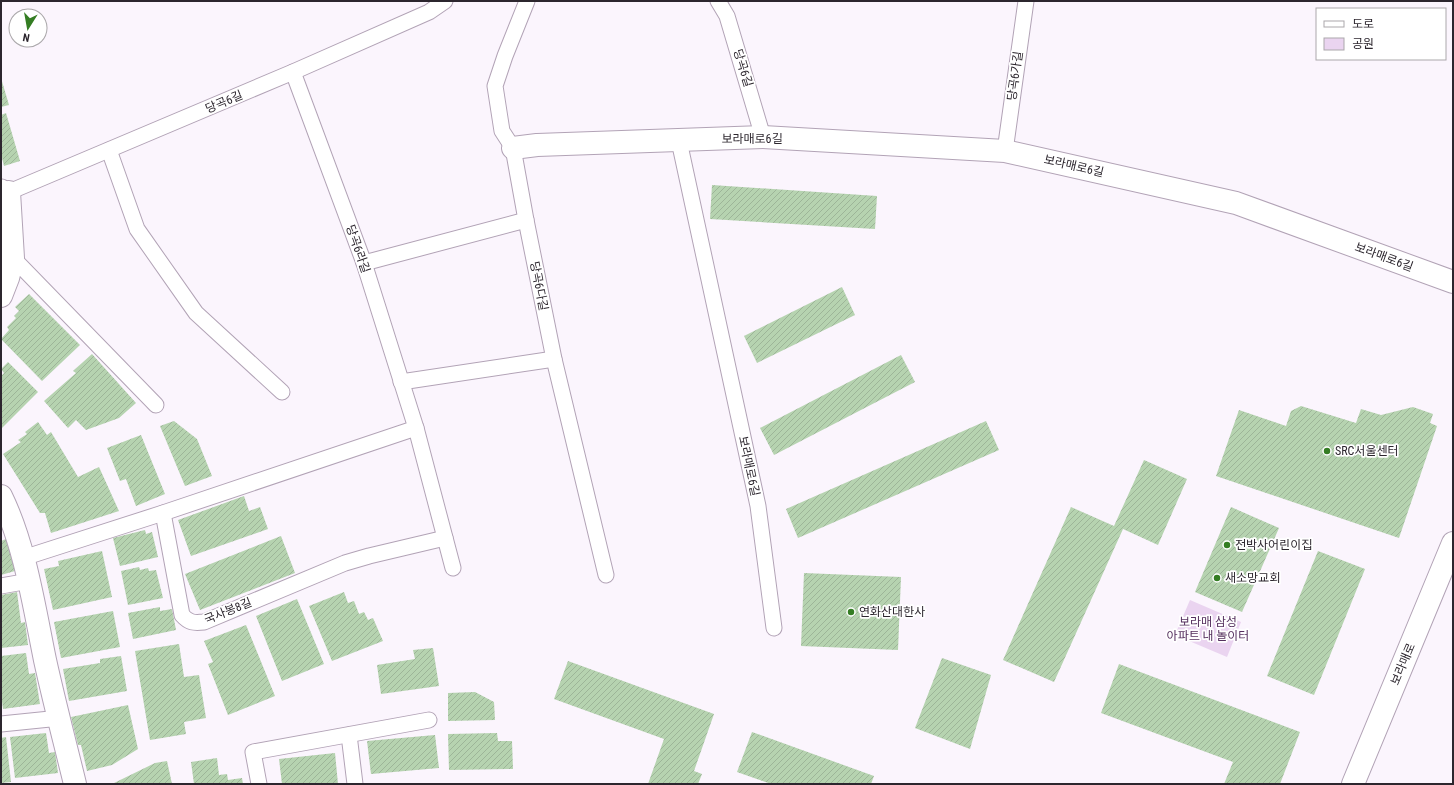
<svg xmlns="http://www.w3.org/2000/svg" width="1454" height="785" font-family="'Roboto Condensed','Noto Sans KR',sans-serif">
<style>
.green{fill:#ead4f0}
.building{fill:url(#building-hatch)}
.lines{fill:none;stroke-linecap:round;stroke-linejoin:round}
.service-casing{stroke:#b2a3b6;stroke-width:17}
.minor-casing{stroke:#b2a3b6;stroke-width:24}
.secondary-casing{stroke:#b2a3b6;stroke-width:24}
.service{stroke:#fff;stroke-width:15}
.minor{stroke:#fff;stroke-width:22}
.secondary{stroke:#fff;stroke-width:22}
.poi-dot{fill:#347d23;stroke:#fff;stroke-width:1.5}
.labels{text-anchor:middle;stroke-width:3.5;stroke-linejoin:round;paint-order:stroke}
.street-label{font-size:12px;fill:#2c262e;stroke:#fff}
.poi-label{font-size:12px;fill:#2c262e;stroke:#fff;text-anchor:start}
.park-label{font-size:12px;fill:#55305e;stroke:#fff}
</style>
<defs>
<pattern id="building-hatch" width="6" height="6" patternUnits="userSpaceOnUse"><rect width="6" height="6" fill="#b6d3b0"/><path d="M-1 1l2-2M0 6l6-6M5 7l2-2" fill="none" stroke="#9db598"/></pattern>
</defs>
<rect width="100%" height="100%" fill="#fbf5fd"/>
<path class="green" d="M1190,600L1241,622L1227,657L1175,635Z"/>
<g class="building">
<path d="M1,78L9,105L1,107Z"/>
<path d="M6,113L20,161L4,166L1,154V115Z"/>
<path d="M712,185L877,196L875,229L710,219Z"/>
<path d="M842,287L855,315L757,363L744,336Z"/>
<path d="M29,294L80,345L42,381L1,339L9,330L7,327L16,318L14,316L19,311L15,307Z"/>
<path d="M92,354L136,403L119,418L86,430L76,420L68,428L44,401L76,373L73,371Z"/>
<path d="M901,355L915,382L774,455L760,428Z"/>
<path d="M8,362L38,392L1,429V376L4,373L1,369Z"/>
<path d="M1301,406L1356,423L1361,409L1381,415L1413,407L1433,414L1430,423L1437,426L1399,538L1216,476L1239,410L1286,426L1291,411Z"/>
<path d="M174,421L197,439L212,476L185,486L160,426Z"/>
<path d="M986,421L999,450L798,538L786,509Z"/>
<path d="M38,422L47,435L51,432L78,477L99,467L119,511L51,533L45,513H40L3,454L21,442L18,440L27,434L25,432Z"/>
<path d="M141,435L165,494L136,506L126,479L120,481L107,448Z"/>
<path d="M1144,460L1187,479L1158,545L1123,529L1054,682L1003,660L1071,507L1114,526Z"/>
<path d="M244,496L249,511L260,507L268,529L191,556L178,520Z"/>
<path d="M1231,507L1279,528L1242,612L1195,592Z"/>
<path d="M145,530L146,534L152,532L158,557L120,566L113,538Z"/>
<path d="M281,536L295,573L200,610L185,574Z"/>
<path d="M6,539L15,571L1,575V541Z"/>
<path d="M102,551L112,597L53,610L44,569L59,566L58,561Z"/>
<path d="M1318,551L1365,569L1314,695L1267,676Z"/>
<path d="M139,567L140,570L148,568L149,571L156,570L163,598L128,605L121,571Z"/>
<path d="M804,573L901,577L898,650L801,646Z"/>
<path d="M17,592L21,623L25,622L28,645L1,648V595Z"/>
<path d="M344,592L348,603L354,601L359,614L364,612L368,620L373,618L383,641L332,661L309,606Z"/>
<path d="M297,599L324,664L282,681L256,616Z"/>
<path d="M160,607V611L172,609L176,630L133,639L128,613Z"/>
<path d="M113,611L120,647L61,658L54,622Z"/>
<path d="M246,625L275,696L228,715L208,664L213,662L204,641Z"/>
<path d="M179,644L184,677L199,675L206,718L184,722L186,734L150,740L135,651Z"/>
<path d="M433,648L439,686L381,694L377,665L415,659L413,650Z"/>
<path d="M26,653L29,674L35,673L40,704L3,709L1,694V656Z"/>
<path d="M121,656L127,691L69,701L63,669L100,663V659Z"/>
<path d="M942,658L991,675L970,749L915,728Z"/>
<path d="M568,661L714,714L694,771L702,774L698,784H648L664,739L554,699Z"/>
<path d="M1119,664L1300,732L1280,784H1224L1233,762L1101,713Z"/>
<path d="M475,692L494,702L495,720L448,721V693Z"/>
<path d="M128,705L138,749L112,765L87,771L81,745H78L71,717Z"/>
<path d="M752,732L874,776L871,784H771L737,772Z"/>
<path d="M46,733L49,753L55,752L58,773L15,778L10,737Z"/>
<path d="M497,733L498,741H512L513,769L449,770L448,734Z"/>
<path d="M435,735L439,768L371,774L367,741Z"/>
<path d="M6,737L11,782L1,783V738Z"/>
<path d="M335,753L338,784H282L279,759Z"/>
<path d="M217,758L219,775L227,774L228,780L242,778L243,784H194L191,762Z"/>
<path d="M167,761L172,784H112L155,763Z"/>
</g>
<g class="lines">
<g class="service-casing">
<g id="service">
<path d="M527,1L505,56L495,86L502,131L513,148L526,220L554,359L606,575"/>
<path d="M718,1L727,16L763,137"/>
<path d="M293,72L364,263L416,428L453,568"/>
<path d="M679,141L758,506L774,628"/>
<path d="M109,150L137,229L196,313L282,392"/>
<path d="M1005,151L1026,1"/>
<path d="M2,187L9,192L293,72L429,12L445,1"/>
<path d="M13,258L156,405"/>
<path d="M364,263L526,220"/>
<path d="M401,382L554,359"/>
<path d="M163,513L182,615C189,623 194,623 204,622L345,563L369,556L445,538"/>
<path d="M23,558L163,513L416,428"/>
<path d="M1,586L29,581"/>
<path d="M1,724L60,718"/>
<path d="M349,735L355,784"/>
<path d="M259,784L253,752L429,720"/>
</g>
</g>
<g class="minor-casing">
<g id="minor">
<path d="M513,148L537,145L763,137L1005,151L1236,203L1453,282"/>
<path d="M1,296L8,278L13,258L9,192"/>
<path d="M1,496C25,545 34,606 45,660C54,701 65,743 75,784"/>
</g>
</g>
<g class="secondary-casing">
<path id="secondary" d="M1353,784L1453,543"/>
</g>
<use href="#service" class="service"/>
<use href="#minor" class="minor"/>
<use href="#secondary" class="secondary"/>
</g>
<g class="poi-dot">
<circle cx="1327" cy="451" r="4"/>
<circle cx="1227" cy="545" r="4"/>
<circle cx="1217" cy="578" r="4"/>
<circle cx="851" cy="612" r="4"/>
</g>
<g class="labels">
<g class="street-label">
<text transform="translate(743 68) rotate(73)" y="4">당곡6길</text>
<text transform="translate(1015 76) rotate(-82)" y="4">당곡6가길</text>
<text transform="translate(224 102) rotate(-23)" y="4">당곡6길</text>
<text x="752" y="143">보라매로6길</text>
<text transform="translate(1074 166) rotate(13)" y="4">보라매로6길</text>
<text transform="translate(358 249) rotate(71)" y="4">당곡6라길</text>
<text transform="translate(1384 257) rotate(20)" y="4">보라매로6길</text>
<text transform="translate(539 286) rotate(79)" y="4">당곡6다길</text>
<text transform="translate(749 466) rotate(78)" y="4">보라매로6길</text>
<text transform="translate(228 611) rotate(-22)" y="4">국사봉8길</text>
<text transform="translate(1403 664) rotate(-67)" y="4">보라매로</text>
</g>
<g class="poi-label">
<text x="1335" y="455">SRC서울센터</text>
<text x="1235" y="549">전박사어린이집</text>
<text x="1225" y="582">새소망교회</text>
<text x="859" y="616">연화산대한사</text>
</g>
<g class="park-label">
<text x="1208" y="626">보라매 삼성<tspan x="1208" dy="14">아파트 내 놀이터</tspan></text>
</g>
</g>
<rect width="1454" height="785" fill="none" stroke="#2c262e" stroke-width="4"/>
<rect x="1316" y="8" width="130" height="52" fill="#ffffff" stroke="#aba8ab"/>
<rect x="1324" y="21" width="20" height="6" fill="#ffffff" stroke="#aba8ab"/>
<text x="1352" y="28" font-size="12" fill="#2c262e">도로</text>
<rect x="1324" y="38" width="20" height="12" fill="#ead4f0" stroke="#aba8ab"/>
<text x="1352" y="48" font-size="12" fill="#2c262e">공원</text>
<g transform="translate(28 28) rotate(191)"><circle r="19" fill="#ffffff" stroke="#aba8ab"/>
<path d="M0-3L7 15L0 10L-7 15Z" fill="#347d23"/>
<text y="-6" font-size="11" font-weight="bold" text-anchor="middle" fill="#2c262e">N</text>
</g>
</svg>
